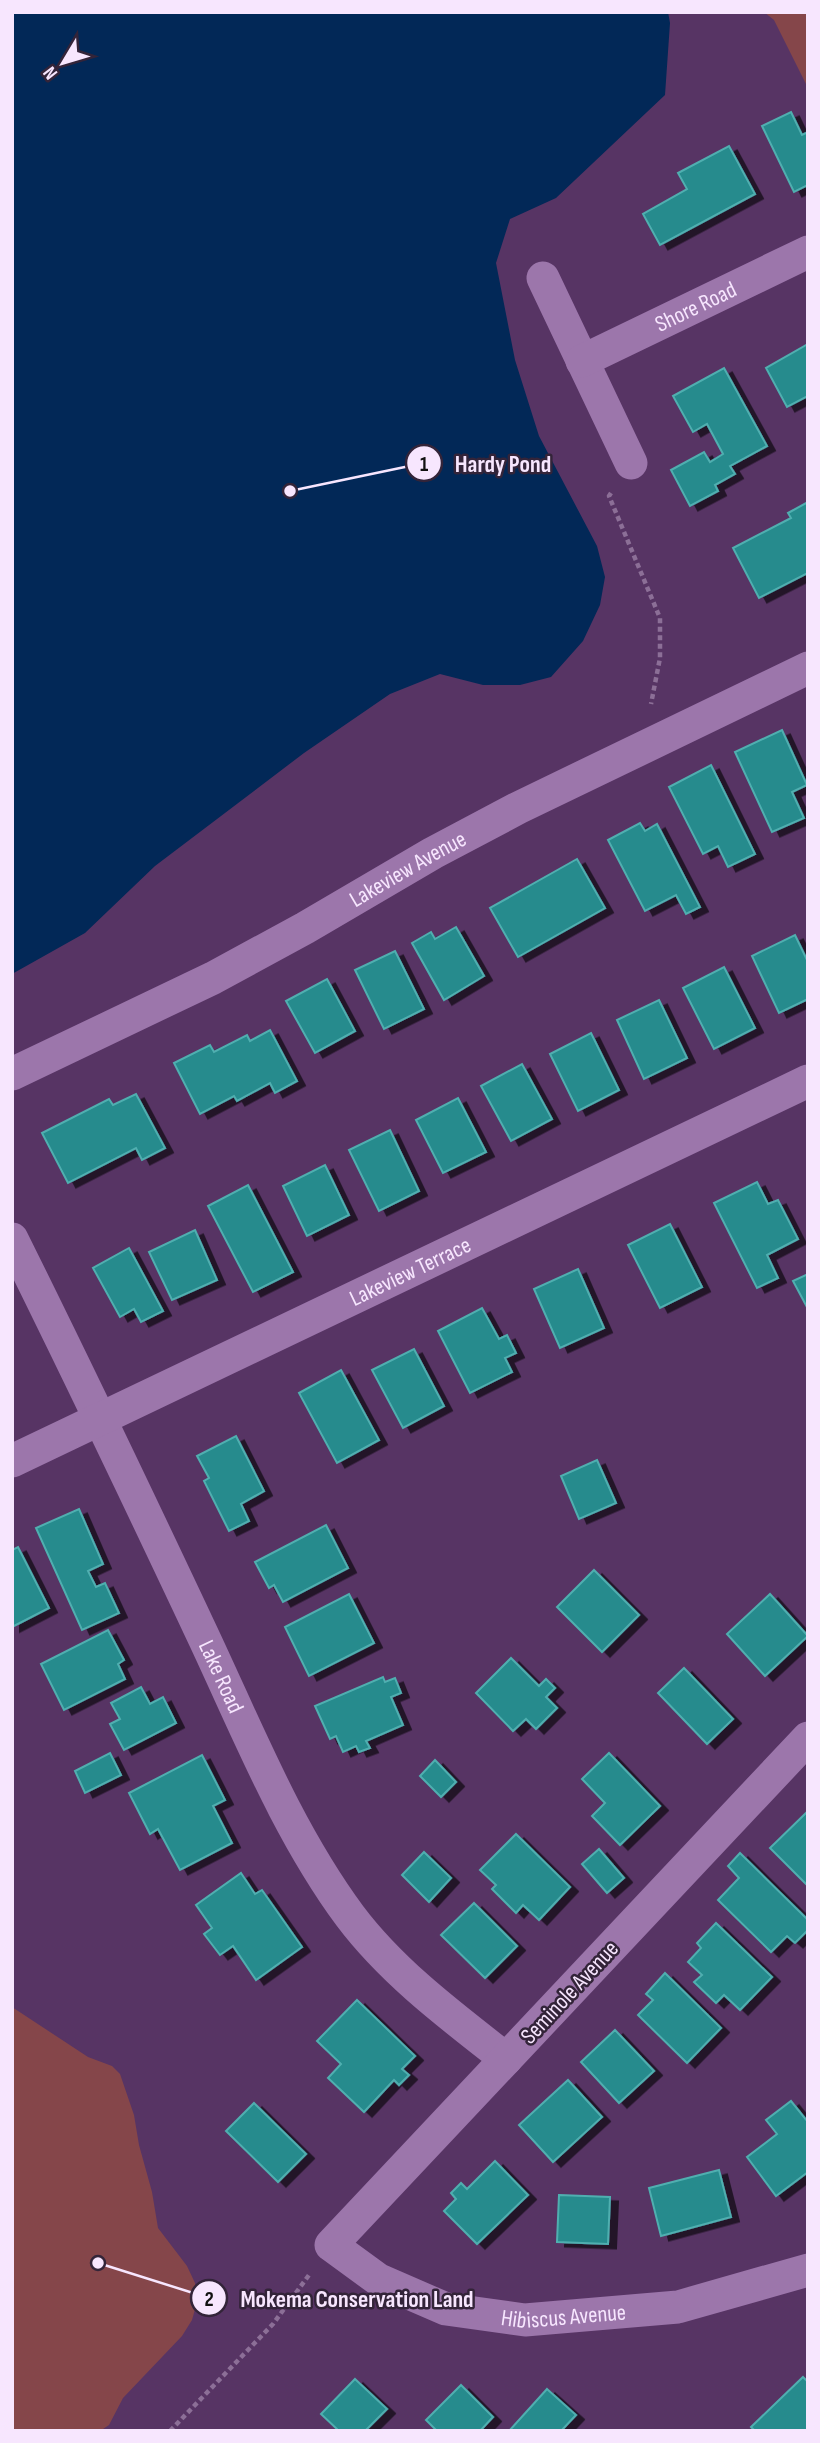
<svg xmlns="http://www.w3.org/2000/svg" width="820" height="2443" font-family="'Sofia Sans Condensed',sans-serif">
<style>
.green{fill:#85464a}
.water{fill:#022857}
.building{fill:#268b8d;stroke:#50afb0;stroke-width:2;filter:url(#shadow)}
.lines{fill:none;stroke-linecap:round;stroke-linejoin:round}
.path{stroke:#8c6f97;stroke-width:4.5;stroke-dasharray:5 3.5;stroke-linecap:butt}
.street{stroke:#9c76ab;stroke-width:33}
.labels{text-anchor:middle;stroke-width:5;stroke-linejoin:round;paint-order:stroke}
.street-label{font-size:23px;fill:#f7e6fe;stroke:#332439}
.leader{fill:none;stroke:#f7e6fe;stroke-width:2.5}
.callout-dot{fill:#f7e6fe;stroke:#332439;stroke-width:2.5}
.mark-label{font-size:21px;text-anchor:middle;font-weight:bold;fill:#111}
.callout-label{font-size:24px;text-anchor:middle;font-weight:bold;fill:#f7e6fe;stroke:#332439;stroke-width:5;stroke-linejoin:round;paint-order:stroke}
</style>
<defs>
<filter id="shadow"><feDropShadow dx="8" dy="4.5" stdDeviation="0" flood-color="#0009"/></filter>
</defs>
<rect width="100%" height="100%" fill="#573464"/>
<g class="green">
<path d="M764,12H808V88L774,20Z"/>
<path d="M12,2007L88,2057L112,2066L120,2074L134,2115L139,2145L152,2192L158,2228L187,2266L195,2283L197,2302L192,2320L182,2336L123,2398L109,2425L100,2431H12Z"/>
</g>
<path class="water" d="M12,12H668L670,23L665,95L556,198L510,219L496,263L515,360L539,436L597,546L605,577L600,605L583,641L551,677L520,685H483L440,674L390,694L304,753L155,866L85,933L12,974Z"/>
<g class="building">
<path d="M791,112L802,135L808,132V185L794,192L762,126Z"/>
<path d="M729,146L755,194L660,245L643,214L687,189L678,173Z"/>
<path d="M808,344V396L787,407L766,368Z"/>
<path d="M724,368L767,446L730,466L735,474L715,485L718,491L690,506L671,470L704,452L710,462L723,454L707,424L693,432L673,396Z"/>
<path d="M808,502V573L759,598L733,548L791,518L788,513Z"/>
<path d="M782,730L807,785L792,792L804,818L772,832L735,752Z"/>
<path d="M711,765L755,854L728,867L718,846L703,854L669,787Z"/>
<path d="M640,823L645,831L657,824L700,907L686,914L676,895L645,911L608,840Z"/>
<path d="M577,859L605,908L518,957L490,908Z"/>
<path d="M456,927L484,976L444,1000L412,943L431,932L435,939Z"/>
<path d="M795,935L808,962V999L779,1013L752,956Z"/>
<path d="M395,951L424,1009L384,1029L355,970Z"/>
<path d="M724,967L755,1028L714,1049L683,988Z"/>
<path d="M327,979L355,1031L315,1053L286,1001Z"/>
<path d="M659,1000L687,1058L644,1079L617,1020Z"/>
<path d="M270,1030L297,1081L275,1093L270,1083L237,1101L234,1096L200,1114L174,1063L210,1045L214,1052L247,1035L250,1041Z"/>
<path d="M591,1033L619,1090L578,1111L550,1054Z"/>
<path d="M522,1064L552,1119L511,1141L481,1086Z"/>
<path d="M136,1094L165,1148L142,1160L136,1148L68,1183L42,1133L109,1099L113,1105Z"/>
<path d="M458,1098L486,1152L443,1173L416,1120Z"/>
<path d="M390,1130L419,1191L379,1211L349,1150Z"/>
<path d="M325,1165L349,1215L307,1236L283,1186Z"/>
<path d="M757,1182L768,1204L778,1200L798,1239L767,1255L778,1278L757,1288L714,1203Z"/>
<path d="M248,1185L293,1272L253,1292L208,1206Z"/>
<path d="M670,1224L702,1287L660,1308L628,1245Z"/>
<path d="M195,1230L217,1280L172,1300L149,1252Z"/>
<path d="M129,1248L163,1311L141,1322L134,1309L120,1317L93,1268Z"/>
<path d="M578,1269L604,1328L560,1348L534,1289Z"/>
<path d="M808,1274V1309L793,1281Z"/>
<path d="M482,1308L499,1339L507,1335L516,1353L505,1358L512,1372L470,1393L438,1331Z"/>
<path d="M414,1349L444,1406L403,1428L372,1370Z"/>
<path d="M341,1370L379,1440L337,1463L299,1393Z"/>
<path d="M236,1436L264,1491L241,1504L249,1521L229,1531L204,1481L209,1478L197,1456Z"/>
<path d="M597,1460L616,1503L579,1519L561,1476Z"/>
<path d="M79,1509L103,1564L88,1571L96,1587L105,1583L119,1613L82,1630L36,1528Z"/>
<path d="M326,1525L348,1568L283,1602L274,1585L269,1588L255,1562Z"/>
<path d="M18,1547L49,1608L12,1627V1550Z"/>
<path d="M594,1570L639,1615L602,1652L557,1607Z"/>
<path d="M349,1594L374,1643L309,1676L285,1627Z"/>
<path d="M770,1594L808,1636L765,1676L727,1634Z"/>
<path d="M108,1630L124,1660L118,1664L125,1679L64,1710L41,1664Z"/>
<path d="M511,1658L539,1686L546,1679L555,1688L546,1697L557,1708L536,1729L526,1719L513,1731L476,1693Z"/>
<path d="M684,1668L733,1719L707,1744L658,1693Z"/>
<path d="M383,1677L385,1682L395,1678L401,1693L391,1697L403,1725L366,1741L370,1748L359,1752L356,1746L343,1752L336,1736L330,1739L315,1706Z"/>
<path d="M141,1687L150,1704L163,1697L176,1723L124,1750L110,1724L120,1719L111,1703Z"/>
<path d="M110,1753L121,1775L85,1793L75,1771Z"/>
<path d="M609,1753L660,1806L620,1845L592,1816L605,1803L582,1779Z"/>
<path d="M202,1755L225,1800L213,1806L232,1843L180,1870L158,1829L150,1834L129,1793Z"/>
<path d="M435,1760L456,1782L441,1797L420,1776Z"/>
<path d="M806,1813L808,1815V1886L770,1848Z"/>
<path d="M516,1834L570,1887L539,1920L523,1905L516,1913L492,1889L496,1885L480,1870Z"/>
<path d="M599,1849L624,1878L607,1893L582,1864Z"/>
<path d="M424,1852L451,1878L429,1902L402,1875Z"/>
<path d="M740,1853L808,1920V1930L795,1943L787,1936L771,1952L718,1900L739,1878L728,1866Z"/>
<path d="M241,1873L255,1894L262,1890L302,1947L256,1980L233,1946L220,1955L204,1934L212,1928L196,1905Z"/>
<path d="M474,1903L517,1946L485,1978L441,1935Z"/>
<path d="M716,1923L772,1977L740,2010L724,1995L716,2003L694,1982L702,1975L688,1962L701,1948L697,1943Z"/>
<path d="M665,1973L721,2028L687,2063L638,2015L653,2000L646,1994Z"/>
<path d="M357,2000L415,2056L402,2069L409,2075L399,2085L394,2080L364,2112L328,2078L341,2064L317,2041Z"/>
<path d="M615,2030L654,2071L619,2103L581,2062Z"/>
<path d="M568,2080L602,2117L553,2162L519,2125Z"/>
<path d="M791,2101L808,2122V2172L776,2196L747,2157L777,2134L766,2120Z"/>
<path d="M254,2103L306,2154L278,2182L226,2131Z"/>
<path d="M495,2161L528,2195L477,2244L444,2211L456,2199L451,2193L461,2183L467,2189Z"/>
<path d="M719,2170L731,2217L661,2236L649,2188Z"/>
<path d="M559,2195L610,2197L608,2244L557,2242Z"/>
<path d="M803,2377L808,2382V2431H755L751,2427Z"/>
<path d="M355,2379L387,2409L365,2431H339L321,2414Z"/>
<path d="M461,2385L493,2417L480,2431H437L426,2420Z"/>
<path d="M547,2389L576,2415L561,2431H509Z"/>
</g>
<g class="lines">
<g class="path">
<path d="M611,493L609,496L660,618V658L651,704"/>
<path d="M170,2431L273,2324L309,2275"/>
</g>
<g class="street">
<path d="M543,278L631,463"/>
<path id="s1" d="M582,361L808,252"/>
<path id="s2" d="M12,1074L213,978L305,928L433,853L518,808L808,668"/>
<path id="s3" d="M12,1239C78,1372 142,1506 205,1640C249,1734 288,1832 350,1916C392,1972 451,2016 506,2059"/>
<path id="s4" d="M12,1461L808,1081"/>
<path id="s5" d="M808,1738L331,2245L379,2280L446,2309L525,2320L678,2307L808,2270"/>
</g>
</g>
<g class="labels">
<g class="street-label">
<text dy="8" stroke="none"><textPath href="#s1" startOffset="126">Shore Road</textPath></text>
<text dy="8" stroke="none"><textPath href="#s2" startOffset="446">Lakeview Avenue</textPath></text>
<text dy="8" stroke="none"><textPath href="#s4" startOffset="441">Lakeview Terrace</textPath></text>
<text dy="8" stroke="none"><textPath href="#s3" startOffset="485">Lake Road</textPath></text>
<text transform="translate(569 1992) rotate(-47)" y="8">Seminole Avenue</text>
<text dy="8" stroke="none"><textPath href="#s5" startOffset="947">Hibiscus Avenue</textPath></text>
</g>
</g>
<path class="leader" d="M290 491L424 463M98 2263L209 2298"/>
<g class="callout-dot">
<circle cx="290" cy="491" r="7"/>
<circle cx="98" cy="2263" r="7"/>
<circle cx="424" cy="463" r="18"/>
<circle cx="209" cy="2298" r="18"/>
</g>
<g class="mark-label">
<text x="424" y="471">1</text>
<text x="209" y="2306">2</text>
</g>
<g class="callout-label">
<text x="503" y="472">Hardy Pond</text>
<text x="357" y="2307">Mokema Conservation Land</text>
</g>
<rect width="820" height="2443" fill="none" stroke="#f7e6fe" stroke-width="28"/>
<g transform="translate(63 63) rotate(232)" stroke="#332439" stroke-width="5" paint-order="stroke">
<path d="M0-5L12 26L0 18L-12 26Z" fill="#f7e6fe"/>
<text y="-10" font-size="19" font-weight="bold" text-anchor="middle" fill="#f7e6fe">N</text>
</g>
</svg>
